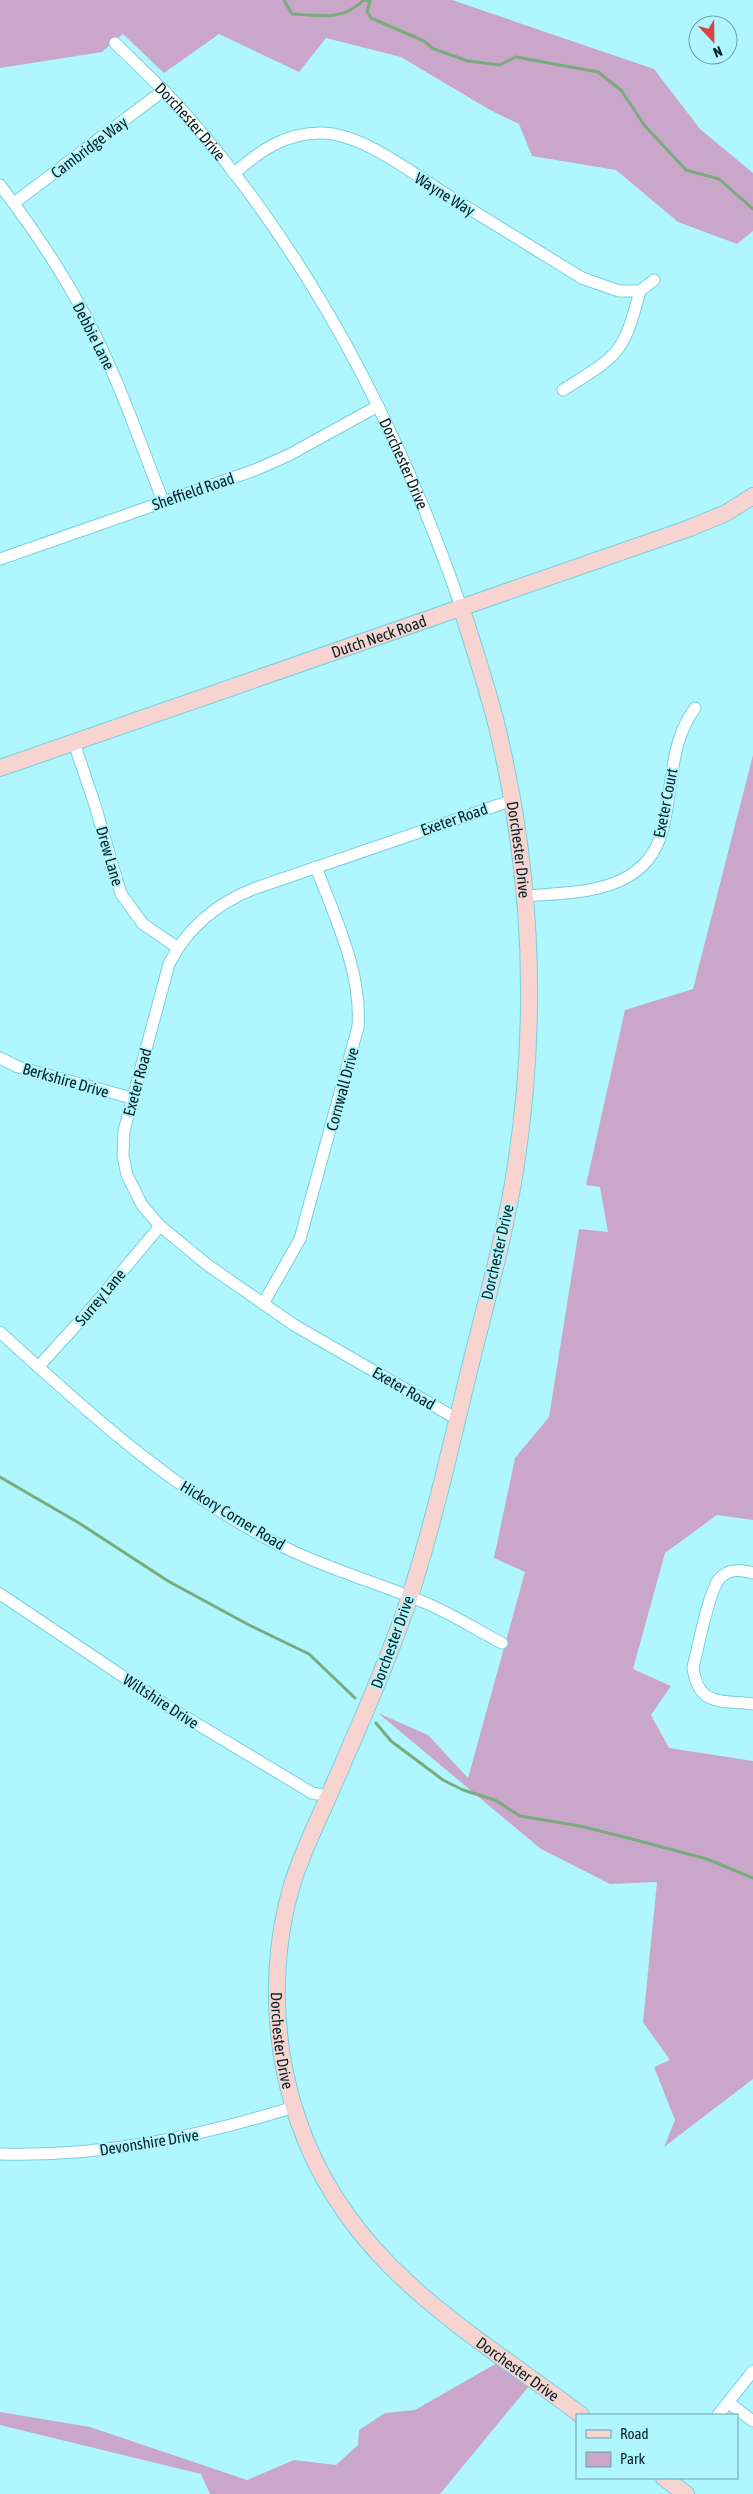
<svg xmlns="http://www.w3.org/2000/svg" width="753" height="2494" font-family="'Asap Condensed',sans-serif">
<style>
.green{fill:#caa7ca}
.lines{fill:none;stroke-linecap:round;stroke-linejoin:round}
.stream{stroke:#7aab7d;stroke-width:3}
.street-casing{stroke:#76d1dc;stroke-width:13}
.secondary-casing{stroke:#76d1dc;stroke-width:18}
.street{stroke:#fff;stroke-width:11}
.secondary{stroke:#f8d4d1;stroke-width:16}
.labels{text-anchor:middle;stroke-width:4;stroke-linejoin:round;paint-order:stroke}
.street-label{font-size:16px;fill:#042225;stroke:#b0f6ff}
</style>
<rect width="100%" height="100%" fill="#b0f6ff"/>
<g class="green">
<path d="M0,0H452L654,69L700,129L753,173V231L737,244L678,222L616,170L532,156L519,124L490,110L401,57L326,38L299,72L219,34L164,73L123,34L102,52L0,68Z"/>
<path d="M753,755V1520L717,1515L665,1553L633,1669L671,1686L651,1715L669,1748L753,1761V2079L664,2147L675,2120L654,2067L670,2060L643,2022L657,1882L610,1884L541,1849L378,1713L428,1735L468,1778L525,1572L494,1558L515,1458L549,1417L579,1229L608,1232L600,1187L586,1185L625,1010L693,989Z"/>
<path d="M504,2359L534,2380L440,2494H210L201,2474L0,2425V2412L90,2427L247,2480L294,2460L336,2465L358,2445L359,2430L385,2413L415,2410Z"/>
</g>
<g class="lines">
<g class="stream">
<path d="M284,0L292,14C322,15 340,22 364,0L370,1L367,11L371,18L424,41L434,49L468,61L499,65L516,57L598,72L621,90L645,126L686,170L719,179L753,209"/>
<path d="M0,1477L79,1523L168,1581L249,1625L309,1654L355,1698"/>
<path d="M376,1723L391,1741L443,1780L463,1790L495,1800L520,1816L580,1826L632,1839L707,1859L753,1878"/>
</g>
<g class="street-casing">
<g id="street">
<path id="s1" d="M115,43C140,68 166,91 189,118C313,260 400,430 461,607"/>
<path d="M234,174C259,151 285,133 321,133C363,133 414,175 449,196C494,224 538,251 582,278L619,291H640L654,280"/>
<path d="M0,185C32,227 62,271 87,319C118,377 139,440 163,501"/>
<path d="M14,203L164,90"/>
<path d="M563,390C618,355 623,356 640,291"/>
<path d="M0,559L255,470L289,455L378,406"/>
<path d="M74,743L95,805L121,894L143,924L178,948"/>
<path d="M526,896C575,892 640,894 660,838C667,820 668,798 671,779C675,752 679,730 695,708"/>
<path d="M0,1058L18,1067L132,1098"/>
<path d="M263,1304L300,1239L358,1027C362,972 335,918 316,867"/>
<path d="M0,1332C83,1408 166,1484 266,1538C316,1565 369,1580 421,1601C449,1612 475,1629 502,1643"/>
<path d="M38,1367L90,1310L160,1226"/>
<path d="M457,1419L294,1325L209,1266L160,1226L142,1205L127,1175L123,1156L124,1131L169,964C187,928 216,904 253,889L513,800"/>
<path d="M753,1573C741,1570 730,1568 720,1578C709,1589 698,1649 693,1667C698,1707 721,1700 753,1704"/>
<path d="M0,1594L164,1704L312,1793L329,1796"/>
<path d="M0,2154C102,2157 197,2137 294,2107"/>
<path d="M729,2403L753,2421"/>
<path d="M718,2415L753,2371"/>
</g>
</g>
<g class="secondary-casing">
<g id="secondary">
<path id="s2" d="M461,607C474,648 488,689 498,731C532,873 538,1020 516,1165C506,1230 488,1295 472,1359C453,1436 436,1514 412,1590C389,1660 359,1726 330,1793C317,1823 302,1852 292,1885C270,1960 272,2045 298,2120C348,2266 466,2328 581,2415"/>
<path id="s3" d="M0,768L690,528L726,513L753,496"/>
<path d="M664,2478L686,2494"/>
</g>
</g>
<use href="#street" class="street"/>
<use href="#secondary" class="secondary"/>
</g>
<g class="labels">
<g class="street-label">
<text dy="6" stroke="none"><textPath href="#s1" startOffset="109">Dorchester Drive</textPath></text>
<text transform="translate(89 147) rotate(-37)" y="6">Cambridge Way</text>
<text transform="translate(445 194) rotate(32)" y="6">Wayne Way</text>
<text transform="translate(94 336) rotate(63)" y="6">Debbie Lane</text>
<text dy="6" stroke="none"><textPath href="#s1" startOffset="514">Dorchester Drive</textPath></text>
<text transform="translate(193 491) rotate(-19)" y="6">Sheffield Road</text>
<text dy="6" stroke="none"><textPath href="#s3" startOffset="401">Dutch Neck Road</textPath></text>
<text transform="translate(665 803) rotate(-79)" y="6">Exeter Court</text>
<text transform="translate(454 819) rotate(-19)" y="6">Exeter Road</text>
<text dy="6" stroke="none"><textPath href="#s2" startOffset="250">Dorchester Drive</textPath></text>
<text transform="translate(110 856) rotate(74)" y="6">Drew Lane</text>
<text transform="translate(66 1080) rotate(16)" y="6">Berkshire Drive</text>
<text transform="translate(137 1082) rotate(-75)" y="6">Exeter Road</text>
<text transform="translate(342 1089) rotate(-75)" y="6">Cornwall Drive</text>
<text transform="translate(497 1252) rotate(-77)" y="6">Dorchester Drive</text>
<text transform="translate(100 1297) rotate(-50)" y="6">Surrey Lane</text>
<text transform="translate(404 1388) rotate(30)" y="6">Exeter Road</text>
<text transform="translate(233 1515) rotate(31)" y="6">Hickory Corner Road</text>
<text transform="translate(392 1642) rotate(-70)" y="6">Dorchester Drive</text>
<text transform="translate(161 1701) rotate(33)" y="6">Wiltshire Drive</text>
<text dy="6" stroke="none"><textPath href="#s2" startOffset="1480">Dorchester Drive</textPath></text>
<text transform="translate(149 2142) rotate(-9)" y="6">Devonshire Drive</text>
<text dy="6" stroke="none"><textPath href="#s2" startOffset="1900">Dorchester Drive</textPath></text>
</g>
</g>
<rect x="576" y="2414" width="162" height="65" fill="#b0f6ff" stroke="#6ba1a8"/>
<rect x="586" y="2430" width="25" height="8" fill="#f8d4d1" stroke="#6ba1a8"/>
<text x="620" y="2439" font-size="15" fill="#042225">Road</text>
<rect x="586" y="2452" width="25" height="15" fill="#caa7ca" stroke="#6ba1a8"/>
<text x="620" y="2464" font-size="15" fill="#042225">Park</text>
<g transform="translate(713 40) rotate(158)"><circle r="24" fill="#b0f6ff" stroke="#6ba1a8"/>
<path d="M0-4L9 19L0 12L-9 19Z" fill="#d64743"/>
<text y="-8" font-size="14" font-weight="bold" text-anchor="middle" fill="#042225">N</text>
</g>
</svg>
